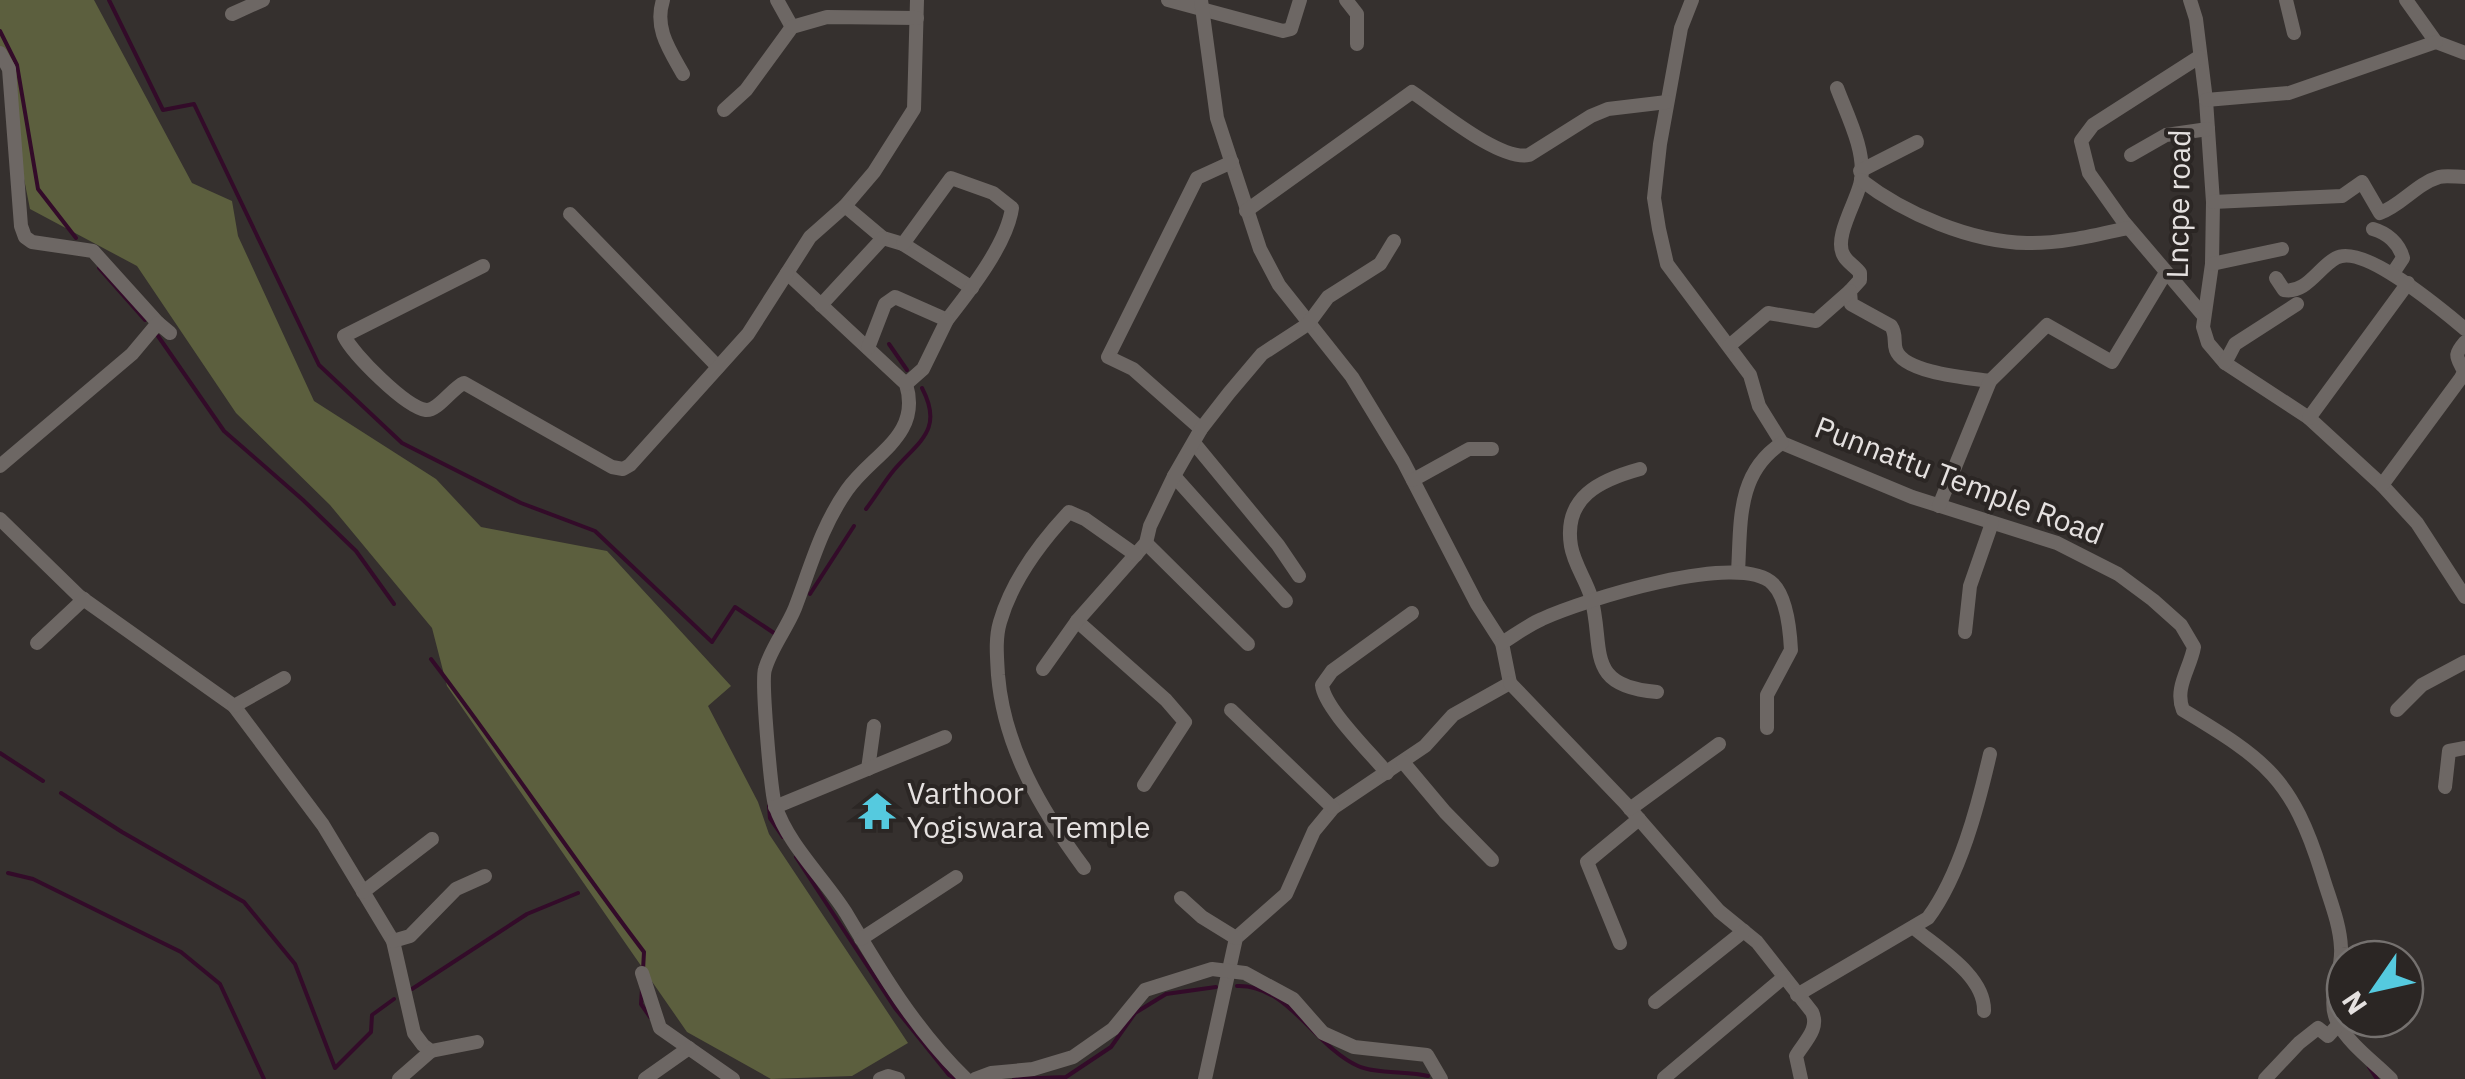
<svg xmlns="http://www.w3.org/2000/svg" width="2465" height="1079" font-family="'IBM Plex Sans',sans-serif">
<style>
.green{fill:#5c5f3e}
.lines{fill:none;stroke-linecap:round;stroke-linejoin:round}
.stream{stroke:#330b29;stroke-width:4}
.street{stroke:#6d6764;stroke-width:14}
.labels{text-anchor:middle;stroke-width:8;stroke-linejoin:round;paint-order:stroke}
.street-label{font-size:30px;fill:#e5e1e0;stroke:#2b2624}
.poi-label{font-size:30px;fill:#e5e1e0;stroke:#2b2624;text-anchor:start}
</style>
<rect width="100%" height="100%" fill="#35302e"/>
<path class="green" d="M0,0H94L192,183L232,201L238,236L314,401L436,479L481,527L607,551L731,686L708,706L758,802L769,834L908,1043L852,1076L771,1079L687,1032L447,686L432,628L330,505L236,413L137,266L30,209L0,58Z"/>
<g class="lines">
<g class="stream">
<path d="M109,0L163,110L194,104L319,365L402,443L521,503L595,531L712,642L735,607L777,635"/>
<path d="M0,31L17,65L38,189L76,238"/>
<path d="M99,268L145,320"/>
<path d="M158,336L224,431L303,500L356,551L394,604"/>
<path d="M889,344L907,370"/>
<path d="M866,509C876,496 884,482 894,470C919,441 944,430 922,388"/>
<path d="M810,594L854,526"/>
<path d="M431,659C504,755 571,856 644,952L643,970"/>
<path d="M0,753L43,781"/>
<path d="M61,793L122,832L244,902L295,964L335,1068L371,1032L372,1015L394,999"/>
<path d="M769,806L770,818L783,837"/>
<path d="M796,857L895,1008L949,1075L957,1079"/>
<path d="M8,873L33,879L181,952L220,984L264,1079"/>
<path d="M1237,986C1288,984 1315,1047 1358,1066C1375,1074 1408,1071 1428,1076"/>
<path d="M412,989L527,914L578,893"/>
<path d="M642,989L641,1004L650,1017"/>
<path d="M2369,1067L2377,1079"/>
<path d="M1014,1079L1066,1077L1111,1047L1135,1013L1166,994L1216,987"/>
</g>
<g class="street">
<path d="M663,0C654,28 669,49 683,74"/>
<path d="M777,0L792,27"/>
<path d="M917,0L914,109L874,172L845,206L810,237L787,273L906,384C922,436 872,454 847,490C821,527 811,566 795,608C787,628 771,648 765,669C761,681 771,791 775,805C788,845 824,878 846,913C881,972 916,1031 966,1079"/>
<path d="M1168,0L1283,31L1291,29L1300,0"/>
<path d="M1201,0L1217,118L1260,249L1279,285L1352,377L1403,461L1477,604L1502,643L1510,683L1453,715L1425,746L1333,808L1314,831L1286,894L1236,938L1205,1079"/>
<path d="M1346,0L1357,14V44"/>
<path d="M1692,0L1681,28L1660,144L1654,198L1659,229L1667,264L1750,375L1759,406L1782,443L1912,497L2057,543L2118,574L2153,600L2181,625L2194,647C2190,669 2174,688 2183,710C2266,760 2292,778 2322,874C2329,898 2340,923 2341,948C2343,974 2325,999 2338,1023C2349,1044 2374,1062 2391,1079"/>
<path d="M2190,0L2196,19L2206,100L2213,202L2212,264L2203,327L2208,343L2225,363L2309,418L2382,485L2417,523L2465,597"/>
<path d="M2286,0L2294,33"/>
<path d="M2406,0L2436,42L2465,53"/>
<path d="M232,14L263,0"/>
<path d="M0,53L9,69L21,226L25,237L32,242L93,251L158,323"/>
<path d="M2199,57L2093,125L2081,141L2089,173L2123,221L2203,315"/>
<path d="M1837,88C1847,115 1866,151 1861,180C1859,198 1832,238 1844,256C1847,262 1856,267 1860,273V280L1850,291L1851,304L1891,326C1897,335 1893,341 1896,350C1904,373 1969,378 1990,381"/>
<path d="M2206,100L2289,93L2436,42"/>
<path d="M724,110L746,90L792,27L827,17L917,18"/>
<path d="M2131,155L2166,135L2208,129"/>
<path d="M1860,171L1917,142"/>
<path d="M1861,180C1905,214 1971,242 2027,243C2060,244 2096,235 2128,228"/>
<path d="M2213,202L2342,196L2362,182L2380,213C2402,205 2416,184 2439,177C2446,175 2457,177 2465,177"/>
<path d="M845,206L883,238L903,244L972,288"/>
<path d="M1246,211L1412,92C1438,109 1499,161 1529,155L1591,116L1608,109L1667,102"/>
<path d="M570,214L718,367"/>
<path d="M2373,229C2387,233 2399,243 2403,258L2393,273"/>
<path d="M2212,264L2282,249"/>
<path d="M483,266L344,336C353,354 405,407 426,410C438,411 452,388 464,383L612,467L623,469L630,465L748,334L787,273"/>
<path d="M2276,278L2284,290C2306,294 2318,268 2336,258C2364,243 2443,311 2465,329"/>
<path d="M821,305L883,238"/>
<path d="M1729,346L1768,313L1816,321L1850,291"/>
<path d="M868,348L885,304L895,297L947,320C969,292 1007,244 1012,208L993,193L951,178L903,244"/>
<path d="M2225,363L2235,344L2297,304"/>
<path d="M906,384L923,369L947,320"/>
<path d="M2309,418L2408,283"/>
<path d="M1201,429L1133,369L1108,357L1197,178L1232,162"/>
<path d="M1194,443L1278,545L1299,576"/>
<path d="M0,466L132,354L158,323L170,333"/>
<path d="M1640,469C1600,480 1563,497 1571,546C1574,564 1586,580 1591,597C1605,648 1583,686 1657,692"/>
<path d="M1174,476L1286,601"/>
<path d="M1413,480L1469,449H1492"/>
<path d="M2382,485L2461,378L2464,372C2458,357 2452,357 2465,342"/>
<path d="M1939,506L1990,381L2047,325L2112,362L2165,274"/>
<path d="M0,519L79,596L234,706L323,825L393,941L414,1033L423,1045L431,1051L477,1042"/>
<path d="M1146,543L1248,644"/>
<path d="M1738,572C1741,523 1736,473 1782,443"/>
<path d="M1077,621L1166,700L1185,722L1144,785"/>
<path d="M1965,632L1970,586L1992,523"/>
<path d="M37,643L84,599"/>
<path d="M1502,643C1515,635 1528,625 1542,619C1581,601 1740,550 1773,584C1787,598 1790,631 1791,650L1767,695V728"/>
<path d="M1043,669L1077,621L1146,543L1150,526L1174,476L1201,429L1229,393L1262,354L1308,324L1328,297L1380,264L1394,241"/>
<path d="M1510,683L1625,803L1719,911L1757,942L1812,1012C1820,1029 1804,1042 1796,1056L1801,1079"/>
<path d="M234,706L284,678"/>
<path d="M1231,710L1333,808"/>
<path d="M2397,710L2422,685L2465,662"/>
<path d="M1403,762L1445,812L1492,860"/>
<path d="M868,769L874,726"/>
<path d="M1387,773C1371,753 1324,708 1322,685L1332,671L1412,613"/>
<path d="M2445,787L2449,751L2465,748"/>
<path d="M775,807L945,737"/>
<path d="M1630,809L1719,744"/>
<path d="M1084,868C1041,810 1004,747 998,675C997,657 995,639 1000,622C1012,580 1040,543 1069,512L1085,519L1136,555"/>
<path d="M363,892L432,839"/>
<path d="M1181,898L1202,917L1236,938"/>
<path d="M1914,928C1939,949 1985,976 1984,1011"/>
<path d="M861,939L956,877"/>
<path d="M393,941L410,936L456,889L485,876"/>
<path d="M1620,943L1587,862L1639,819"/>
<path d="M642,973L660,1028L733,1079"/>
<path d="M1797,995L1928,918C1960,875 1978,806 1990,754"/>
<path d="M1655,1002L1744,931"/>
<path d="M1664,1078L1784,977"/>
<path d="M399,1079L431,1051"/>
<path d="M645,1079L689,1048"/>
<path d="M880,1079L888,1076L898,1079"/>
<path d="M975,1079L991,1073L1033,1069L1073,1057L1113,1029L1145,990L1212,969L1245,973L1293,999L1323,1033L1354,1047L1427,1055L1441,1079"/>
<path d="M2265,1079L2299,1043L2318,1028L2328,1036L2339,1024"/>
</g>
</g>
<defs>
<g id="temple-bare" transform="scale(3)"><path d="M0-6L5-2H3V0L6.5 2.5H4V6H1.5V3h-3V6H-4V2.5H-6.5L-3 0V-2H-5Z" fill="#55cadf" stroke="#2b2624" stroke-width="2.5" paint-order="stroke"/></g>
</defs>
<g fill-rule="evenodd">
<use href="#temple-bare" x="877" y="811"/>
</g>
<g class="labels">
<g class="street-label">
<text transform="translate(2179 204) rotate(-89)" y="10">Lncpe road</text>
<text transform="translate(1959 481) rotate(21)" y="10">Punnattu Temple Road</text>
</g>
<g class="poi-label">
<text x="907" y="804">Varthoor<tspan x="907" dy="34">Yogiswara Temple</tspan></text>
</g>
</g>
<g transform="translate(2375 989) rotate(236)"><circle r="48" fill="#2b2624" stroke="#75716f" stroke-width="2.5"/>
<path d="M0-8L18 38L0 25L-18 38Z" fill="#55cadf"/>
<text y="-15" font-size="28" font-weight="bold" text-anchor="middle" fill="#e5e1e0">N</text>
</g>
</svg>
